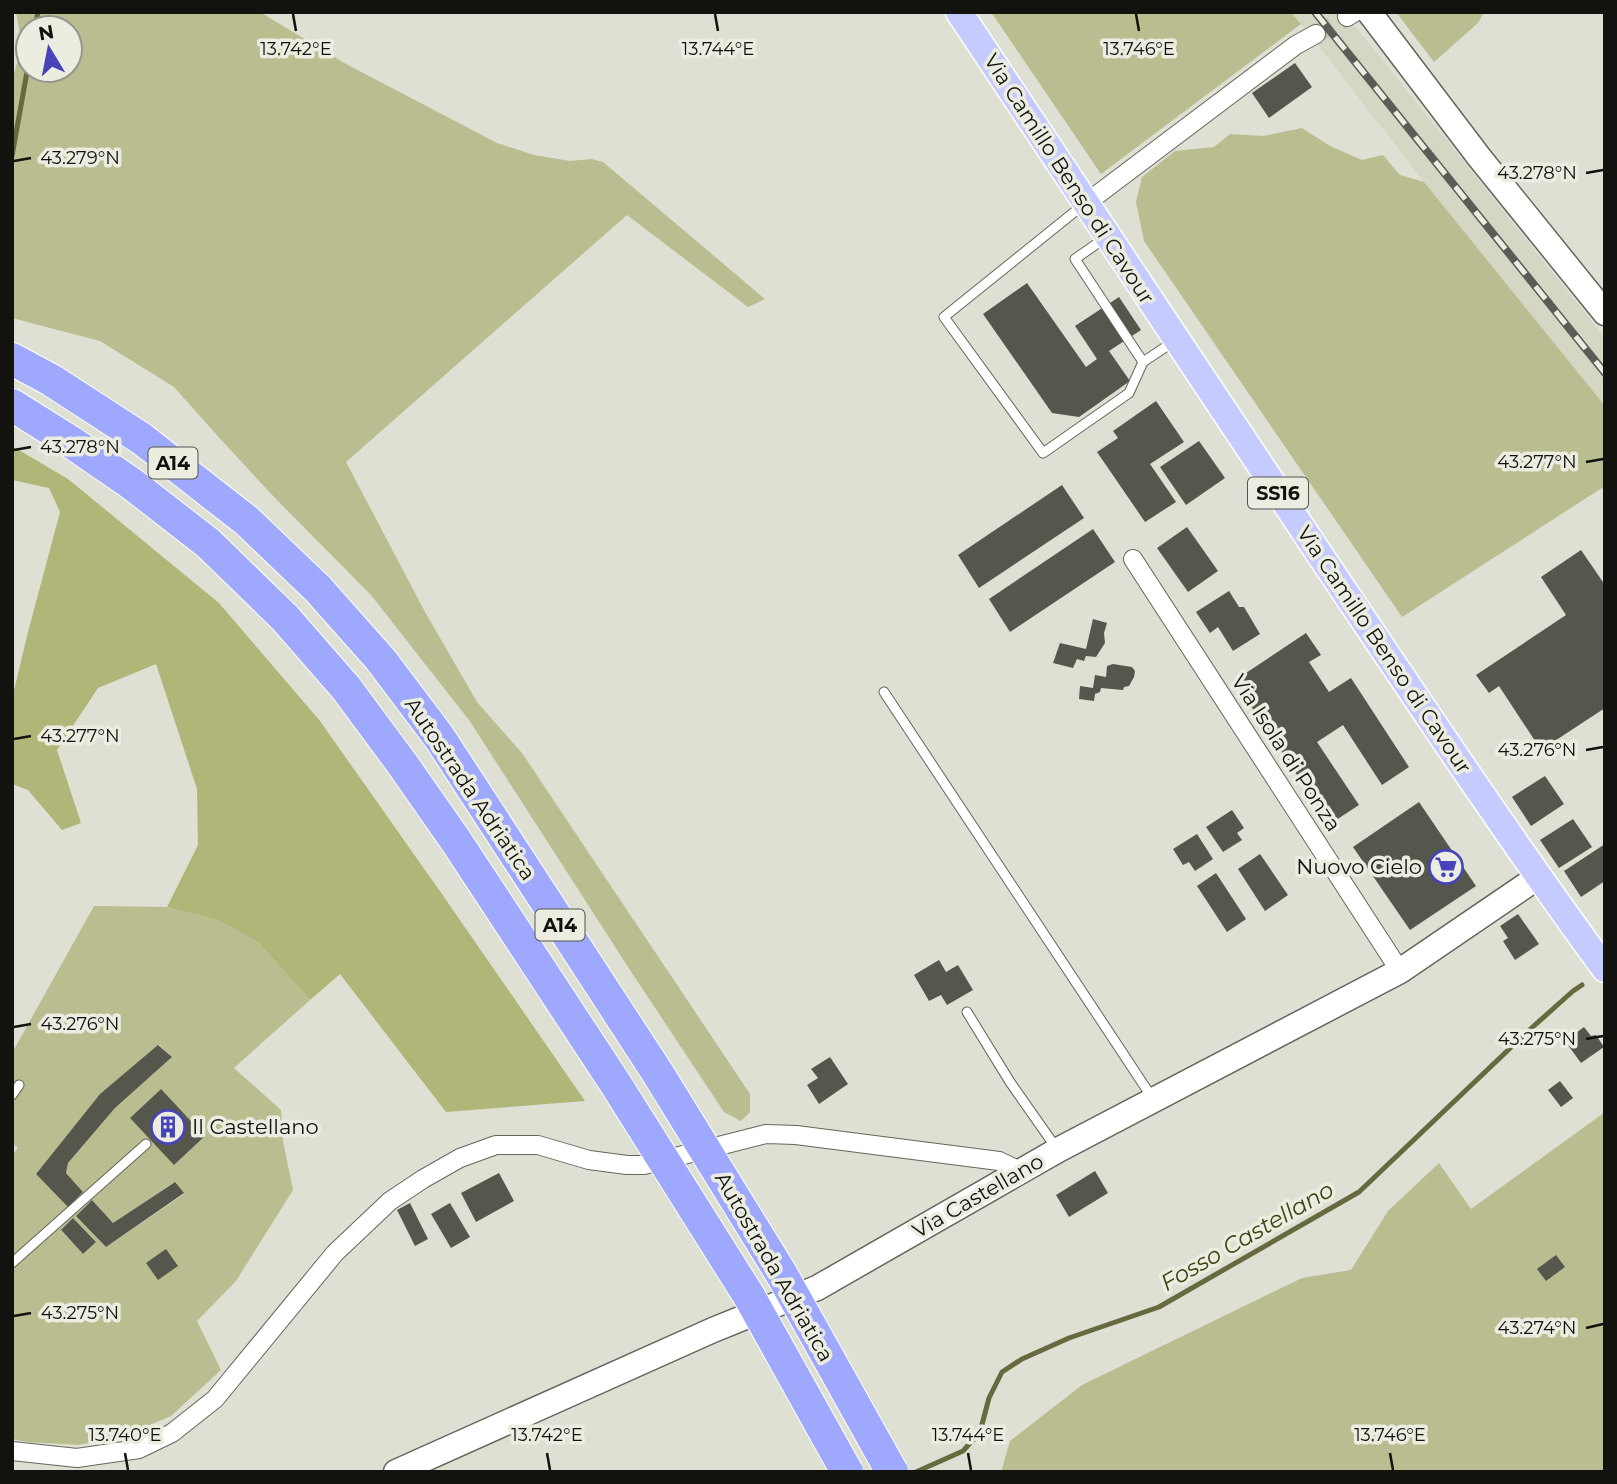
<svg xmlns="http://www.w3.org/2000/svg" width="1617" height="1484" font-family="Montserrat,sans-serif">
<style>
.built{fill:#d5d7c4}
.green{fill:#b9bd8f;fill-rule:evenodd}
.forest{fill:#b0b578}
.lines{fill:none;stroke-linecap:round;stroke-linejoin:round}
.stream{stroke:#676a3f;stroke-width:5}
.building{fill:#55564c}
.street-tunnel{stroke:#bfc1b6;stroke-width:18;stroke-dasharray:18 9;stroke-linecap:butt}
.lane-casing{stroke:#65665b;stroke-width:11}
.street-casing{stroke:#65665b;stroke-width:20}
.secondary-casing{stroke:#65665b;stroke-width:27}
.primary-casing{stroke:#fff;stroke-width:29}
.highway-casing{stroke:#fff;stroke-width:34}
.lane{stroke:#fff;stroke-width:9}
.street{stroke:#fff;stroke-width:18}
.secondary{stroke:#fff;stroke-width:24}
.primary{stroke:#c5cbfe;stroke-width:26}
.highway{stroke:#9ea8fd;stroke-width:32}
.rail-casing{stroke:#5b5c56;stroke-width:8}
.rail{stroke:#ecede1;stroke-width:5;stroke-dasharray:16;stroke-linecap:butt}
.highway-bridge-casing{stroke:#fff;stroke-width:34;stroke-linecap:butt}
.highway-bridge{stroke:#9ea8fd;stroke-width:32}
.ticks{fill:none;stroke:#12120f;stroke-width:2.5}
.labels{text-anchor:middle;stroke-width:7;stroke-linejoin:round;paint-order:stroke}
.shield{fill:#ecede1;stroke:#53544e;stroke-width:2}
.shield-label{font-size:19px;font-weight:bold;fill:#12120f}
.street-label{font-size:21px;fill:#12120f;stroke:#ecede1}
.poi-label{font-size:21px;fill:#12120f;stroke:#ecede1;text-anchor:end}
.water-label{font-size:23px;font-style:italic;fill:#404213;stroke:#ecede1}
.ticks-label{font-size:18px;text-anchor:middle;fill:#12120f;stroke:#ecede1;stroke-width:7;stroke-linejoin:round;paint-order:stroke}
</style>
<rect width="100%" height="100%" fill="#dee0d4"/>
<path class="built" d="M1292,12H1344L1605,338V406L1424,182Z"/>
<g class="green">
<path d="M16,12H260L346,64L497,143L534,155L570,161L591,159L603,162L765,299L748,307L627,215L346,462L425,612L477,702L522,753L750,1094V1112L741,1121L724,1112L630,970L469,720L371,595L275,498L215,433L174,387L100,341L12,318V81L22,46ZM70,28V70H28V28Z"/>
<path d="M991,12H1291L1301,24L1101,174Z"/>
<path d="M1396,12H1484L1478,23L1434,62Z"/>
<path d="M1302,128L1330,146L1362,160L1383,155L1400,175L1424,182L1605,406V486L1402,617L1144,241L1136,202L1142,177L1175,151L1214,147L1230,134L1263,136Z"/>
<path d="M94,906L167,907L220,921L259,943L310,1000L234,1068L281,1110L283,1141L293,1190L236,1281L197,1321L221,1370L171,1416L124,1436L79,1445L27,1442L12,1439V1156L18,1148L12,1143V1053ZM159,1045L172,1057L115,1108L68,1163L66,1173L83,1192L68,1207L36,1174L100,1094ZM161,1089L205,1136L175,1164L130,1118ZM174,1182L184,1194L106,1247L76,1216L92,1200L113,1223ZM74,1219L96,1242L83,1254L61,1231Z"/>
<path d="M1605,1112V1472H1001L1010,1441L1082,1385L1302,1278L1351,1270L1388,1211L1439,1163L1471,1209Z"/>
</g>
<path class="forest" d="M12,446L68,479L219,603L320,721L444,897L585,1101L446,1112L340,974L310,1000L259,943L220,921L167,907L198,845L197,789L156,664L98,688L57,750L81,823L62,830L28,790L12,784V699L27,636L60,512L49,488L12,480Z"/>
<g class="lines">
<g class="stream">
<path d="M35,28L38,12"/>
<path d="M12,156L28,66"/>
<path d="M916,1472L963,1451L980,1432L989,1398L1002,1372L1022,1359L1069,1338L1159,1307L1359,1192L1526,1033L1573,991L1582,985"/>
</g>
</g>
<g class="building">
<path d="M1295,63L1312,87L1269,118L1252,93Z"/>
<path d="M1027,283L1086,367L1097,359L1075,326L1119,297L1141,330L1109,351L1130,381L1079,417L1052,413L983,314Z"/>
<path d="M1156,401L1184,442L1150,464L1176,502L1145,522L1097,452L1118,438L1113,431Z"/>
<path d="M1199,441L1225,478L1186,505L1160,467Z"/>
<path d="M1062,485L1084,518L979,588L958,555Z"/>
<path d="M1187,527L1218,571L1188,592L1157,548Z"/>
<path d="M1093,529L1115,562L1010,632L989,599Z"/>
<path d="M1581,550L1605,585V708L1541,750L1499,686L1489,693L1476,675L1566,615L1541,577Z"/>
<path d="M1229,591L1239,607H1244L1260,634L1233,651L1218,627L1210,633L1196,612Z"/>
<path d="M1093,619L1107,623L1104,633L1105,643L1096,657L1086,656L1084,661L1077,659L1073,668L1053,663L1060,643L1086,649Z"/>
<path d="M1306,633L1321,655L1309,662L1329,692L1351,678L1409,767L1382,785L1343,725L1317,742L1359,805L1330,824L1234,681Z"/>
<path d="M1113,664L1132,667L1135,671L1134,677L1129,686L1124,687L1123,690L1101,688L1100,692L1095,694L1094,701L1079,699L1080,686L1093,688L1095,675L1106,677L1107,666Z"/>
<path d="M1545,776L1564,804L1531,826L1512,797Z"/>
<path d="M1419,802L1476,886L1410,930L1353,847Z"/>
<path d="M1232,810L1244,828L1237,833L1242,840L1223,852L1206,827Z"/>
<path d="M1573,819L1592,847L1559,868L1540,840Z"/>
<path d="M1197,834L1213,859L1195,871L1189,862L1183,865L1173,849Z"/>
<path d="M1605,844V881L1581,897L1564,871Z"/>
<path d="M1260,854L1288,895L1265,911L1238,869Z"/>
<path d="M1216,873L1246,919L1227,932L1197,886Z"/>
<path d="M1518,914L1539,944L1515,960L1503,941L1508,938L1500,926Z"/>
<path d="M939,960L946,972L958,965L973,990L947,1005L941,995L929,1001L914,975Z"/>
<path d="M1584,1027L1591,1036L1596,1035L1604,1047L1581,1063L1565,1041Z"/>
<path d="M158,1045L172,1057L115,1108L68,1163L66,1173L83,1192L68,1207L36,1174L100,1094Z"/>
<path d="M830,1057L848,1084L819,1104L807,1085L818,1078L811,1069Z"/>
<path d="M1560,1081L1573,1098L1561,1107L1548,1090Z"/>
<path d="M161,1089L205,1136L174,1165L130,1118Z"/>
<path d="M1095,1171L1108,1193L1069,1217L1056,1195Z"/>
<path d="M499,1173L514,1201L476,1222L461,1193Z"/>
<path d="M175,1182L184,1193L106,1247L76,1216L92,1200L113,1223Z"/>
<path d="M410,1203L428,1239L415,1246L397,1210Z"/>
<path d="M450,1203L470,1237L451,1248L431,1214Z"/>
<path d="M73,1218L96,1242L83,1254L61,1230Z"/>
<path d="M166,1249L178,1266L158,1280L146,1263Z"/>
<path d="M1556,1255L1565,1267L1546,1281L1537,1269Z"/>
</g>
<g class="lines">
<path class="street-tunnel" d="M1316,34L1347,17"/>
<g class="lane-casing">
<g id="lane">
<path d="M1083,205L944,317L1043,453L1129,393L1143,362L1173,342"/>
<path d="M1105,238L1075,259L1143,362"/>
<path d="M884,692L1153,1099"/>
<path d="M967,1012L1010,1082L1057,1149"/>
<path d="M12,1095L19,1085"/>
<path d="M12,1263L146,1144"/>
</g>
</g>
<g class="street-casing">
<g id="street">
<path d="M1347,17L1355,12"/>
<path d="M1085,204L1296,45L1316,34"/>
<path d="M1133,559L1400,971"/>
<path d="M12,1451L77,1458L139,1449L172,1433L215,1399L335,1253L390,1201L423,1179L460,1158L496,1145H538L589,1160L627,1165H644L766,1134L796,1135L999,1161L1020,1171"/>
</g>
</g>
<g class="secondary-casing">
<g id="secondary">
<path d="M1369,12L1479,157L1605,313"/>
<path d="M396,1472L713,1330L817,1288L1058,1150L1400,971L1538,877"/>
</g>
</g>
<g class="primary-casing">
<path id="primary" d="M959,12C1079,195 1200,377 1322,558C1415,696 1507,835 1605,969"/>
</g>
<g class="highway-casing">
<g id="highway">
<path d="M12,359L51,380L142,439L247,521L318,589"/>
<path d="M12,405L71,442L132,484L208,543L285,618"/>
</g>
</g>
<use href="#lane" class="lane"/>
<use href="#street" class="street"/>
<use href="#secondary" class="secondary"/>
<use href="#primary" class="primary"/>
<use href="#highway" class="highway"/>
<g class="rail-casing">
<path id="rail" d="M1315,12L1605,373"/>
</g>
<use href="#rail" class="rail"/>
<g class="highway-bridge-casing">
<g id="highway-bridge">
<path d="M318,589L381,660L439,737L657,1072L782,1275L892,1472"/>
<path d="M285,618L346,688L403,765L456,841L615,1083L749,1296L847,1472"/>
</g>
</g>
<use href="#highway-bridge" class="highway-bridge"/>
</g>
<path class="ticks" d="M293,14L296,31M715,14L718,31M1136,14L1139,31M14,161L31,158M1586,173L1603,170M14,450L31,447M1586,462L1603,459M14,739L31,736M1586,750L1603,747M14,1027L31,1024M1586,1039L1603,1036M14,1316L31,1313M1586,1328L1603,1324M125,1453L128,1470M547,1453L550,1470M968,1453L971,1470M1390,1453L1393,1470"/>
<defs>
<g id="supermarket-ring" transform="scale(1.75)"><circle r="9.5" fill="#ecede1" stroke="#4744ba" stroke-width="1.5"/><path d="M-6-5.5h2.5l.6 2H6L4.5 2H-2.5L-4.4-4H-6ZM-1.5 3.2a1.3 1.3 0 1 0 .1 0ZM3 3.2a1.3 1.3 0 1 0 .1 0Z" fill="#4744ba"/></g>
<g id="building-ring" transform="scale(1.75)"><circle r="9.5" fill="#ecede1" stroke="#4744ba" stroke-width="1.5"/><path d="M-4-6H4V6H1V3H-1V6H-4ZM-2.5-4.3h1.7v1.8h-1.7ZM.8-4.3h1.7v1.8H.8ZM-2.5-1h1.7V.8h-1.7ZM.8-1h1.7V.8H.8Z" fill="#4744ba"/></g>
</defs>
<g fill-rule="evenodd">
<use href="#supermarket-ring" x="1446" y="867"/>
<use href="#building-ring" x="168" y="1127"/>
</g>
<g class="labels">
<g class="shield">
<rect x="148.5" y="447.5" width="49" height="31" rx="5"/>
<rect x="1248" y="477.5" width="60" height="31" rx="5"/>
<rect x="535.5" y="909.5" width="49" height="31" rx="5"/>
</g>
<g class="shield-label">
<text x="173" y="470">A14</text>
<text x="1278" y="500">SS16</text>
<text x="560" y="932">A14</text>
</g>
<g class="street-label">
<text transform="translate(1069 179) rotate(57)" y="7">Via Camillo Benso di Cavour</text>
<text transform="translate(1384 650) rotate(56)" y="7">Via Camillo Benso di Cavour</text>
<text transform="translate(1286 753) rotate(57)" y="7">Via Isola di Ponza</text>
<text transform="translate(470 789) rotate(56)" y="7">Autostrada Adriatica</text>
<text transform="translate(978 1196) rotate(-30)" y="7">Via Castellano</text>
<text transform="translate(774 1267) rotate(60)" y="7">Autostrada Adriatica</text>
</g>
<g class="poi-label">
<text x="1422" y="874">Nuovo Cielo</text>
<text x="192" y="1134" text-anchor="start">Il Castellano</text>
</g>
<g class="water-label">
<text transform="translate(1247 1236) rotate(-30)" y="8">Fosso Castellano</text>
</g>
</g>
<g class="ticks-label">
<text x="296" y="55">13.742°E</text>
<text x="718" y="55">13.744°E</text>
<text x="1139" y="55">13.746°E</text>
<text x="80" y="164">43.279°N</text>
<text x="1537" y="179">43.278°N</text>
<text x="80" y="453">43.278°N</text>
<text x="1537" y="468">43.277°N</text>
<text x="80" y="742">43.277°N</text>
<text x="1537" y="756">43.276°N</text>
<text x="80" y="1030">43.276°N</text>
<text x="1537" y="1045">43.275°N</text>
<text x="80" y="1319">43.275°N</text>
<text x="1537" y="1334">43.274°N</text>
<text x="125" y="1441">13.740°E</text>
<text x="547" y="1441">13.742°E</text>
<text x="968" y="1441">13.744°E</text>
<text x="1390" y="1441">13.746°E</text>
</g>
<rect width="1617" height="1484" fill="none" stroke="#12120f" stroke-width="28"/>
<g transform="translate(49 49) rotate(350)"><circle r="33" fill="#ecede1" stroke="#95958d" stroke-width="2"/>
<path d="M0-5L12 26L0 18L-12 26Z" fill="#4744ba"/>
<text y="-10" font-size="19" font-weight="bold" text-anchor="middle" fill="#12120f">N</text>
</g>
</svg>
